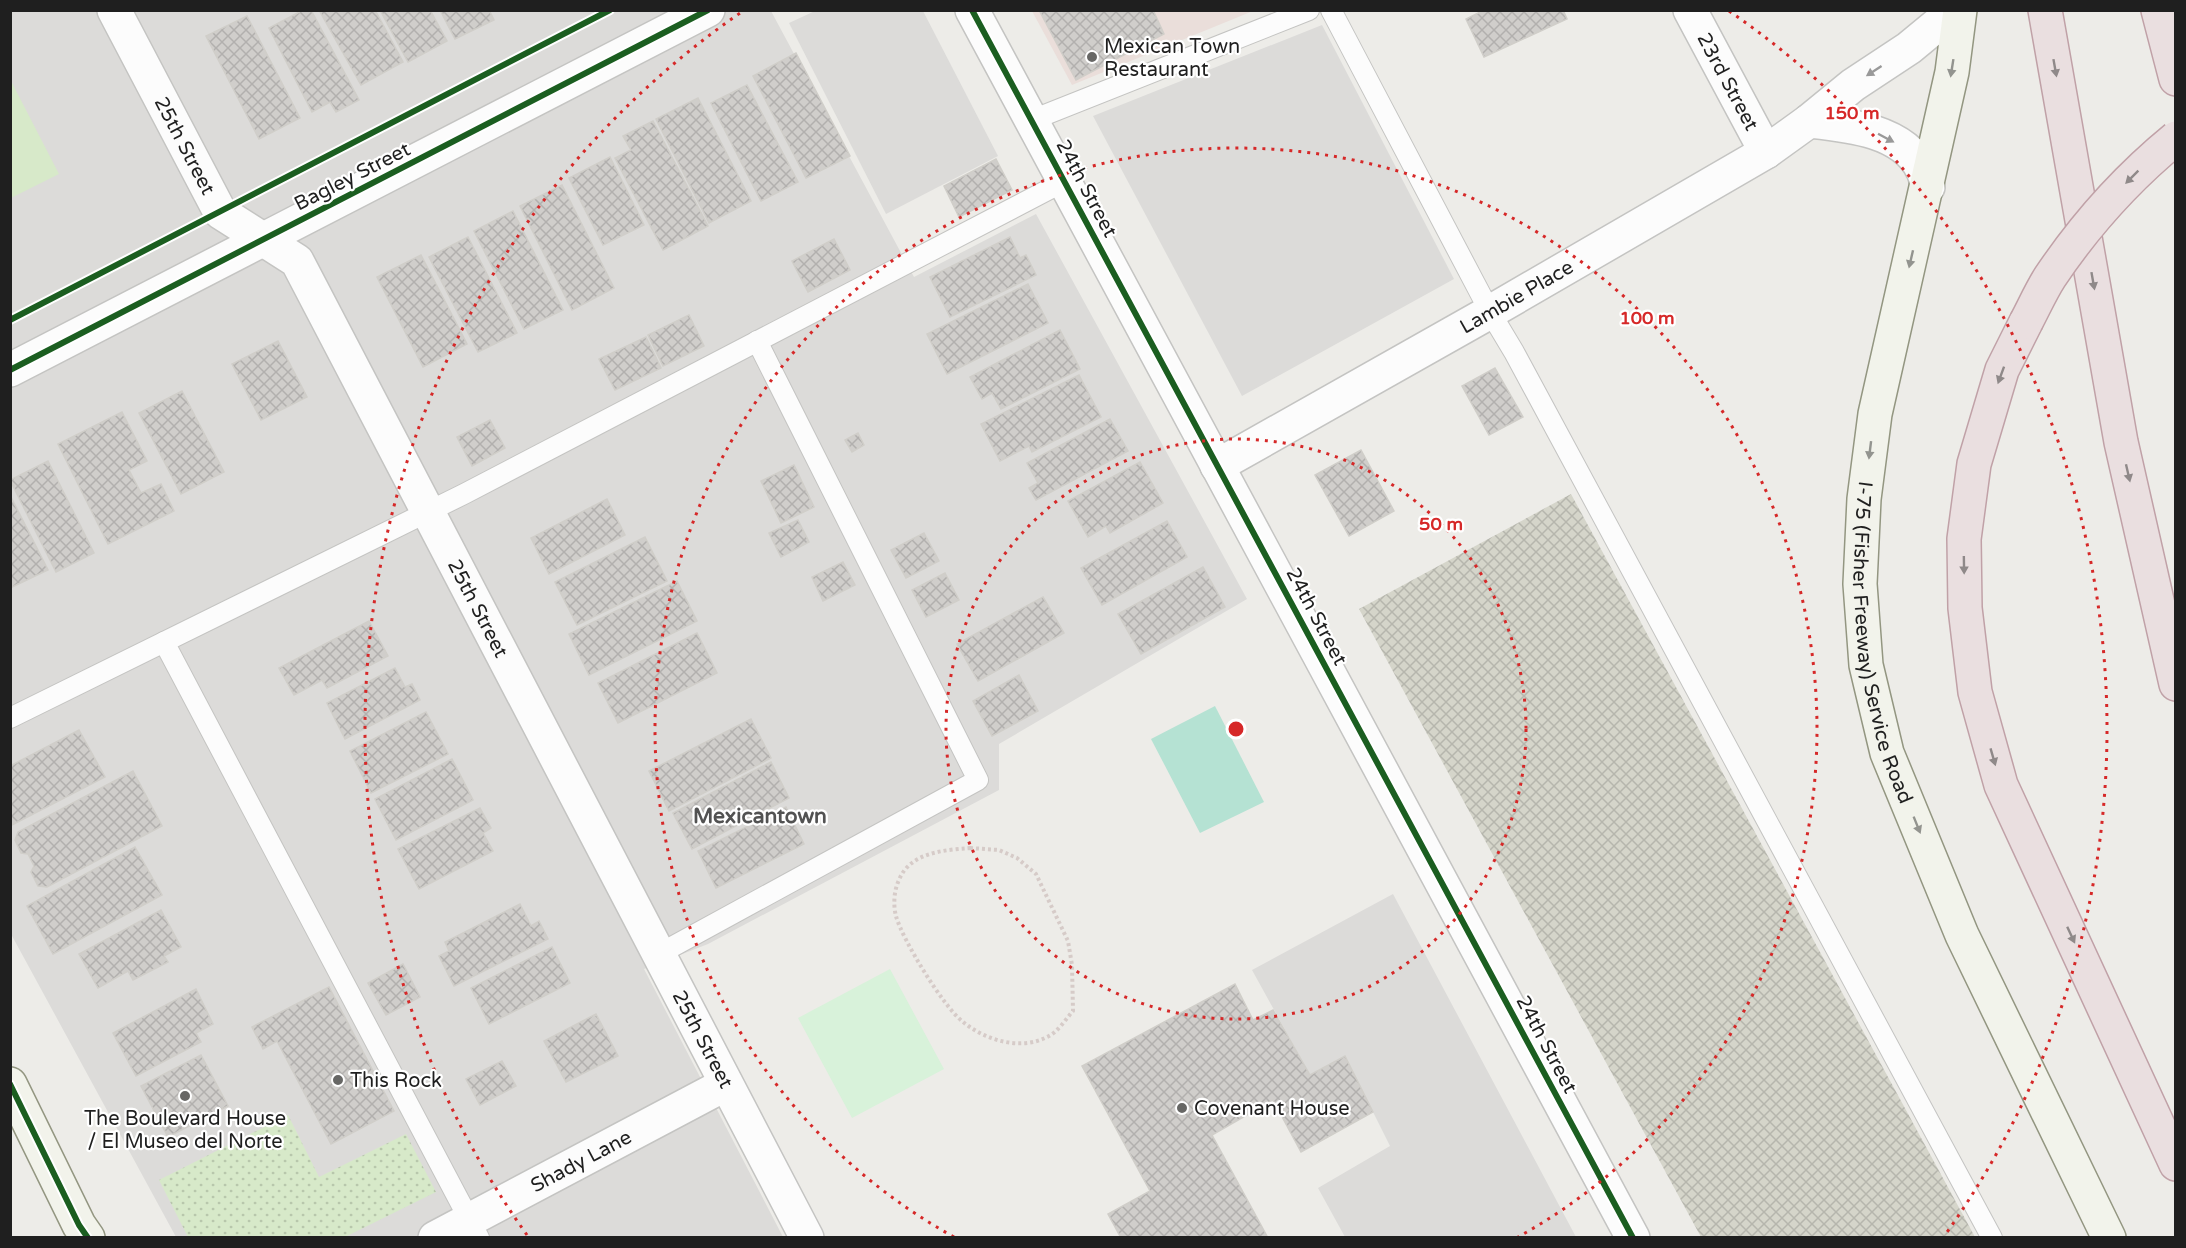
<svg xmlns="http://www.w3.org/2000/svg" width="2186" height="1248" font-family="'Varela Round',sans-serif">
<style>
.residential{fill:#dcdbd9}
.commercial{fill:#eadeda}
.construction{fill:url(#construction-cross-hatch)}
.grass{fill:url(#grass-dots)}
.park{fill:#d8f2da}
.garden{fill:#d7e9c9}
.pitch{fill:#b5e2d3}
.building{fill:url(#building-cross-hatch);stroke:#d0cec9;stroke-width:1.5}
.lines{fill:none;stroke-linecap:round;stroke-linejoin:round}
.lane-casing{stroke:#c4c4c2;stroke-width:22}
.street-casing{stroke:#c4c4c2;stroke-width:36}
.secondary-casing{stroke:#939681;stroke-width:36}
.highway-casing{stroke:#c0a1a7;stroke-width:36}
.path{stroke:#d6cbc8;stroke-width:4;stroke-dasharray:3 3;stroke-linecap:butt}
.lane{stroke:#fcfcfc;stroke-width:20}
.street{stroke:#fcfcfc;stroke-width:33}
.secondary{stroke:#f2f3eb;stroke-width:33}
.highway{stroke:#eadfe0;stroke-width:33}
.highway-bridge-casing{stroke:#c0a1a7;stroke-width:36;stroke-linecap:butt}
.highway-bridge{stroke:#eadfe0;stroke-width:33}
.cycleway-casing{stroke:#fff;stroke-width:10}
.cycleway{stroke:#1b5e20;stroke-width:6}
.oneway{fill:#93948f}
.oneway2{fill:#8f8989}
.oneway3{fill:#999}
.ring{fill:none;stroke:#d62828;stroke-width:3;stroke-dasharray:3 6}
.poi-dot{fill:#676765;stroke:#fff;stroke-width:2}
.labels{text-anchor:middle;stroke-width:4.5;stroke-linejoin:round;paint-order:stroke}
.poi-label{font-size:20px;fill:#1f1f1f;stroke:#fff;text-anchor:start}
.street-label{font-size:20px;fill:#1f1f1f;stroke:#fff}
.neighbourhood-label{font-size:21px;font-weight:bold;fill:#525252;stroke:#fff}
.centre{fill:#d62828;stroke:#fff;stroke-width:3}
.ring-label{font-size:18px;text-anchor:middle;font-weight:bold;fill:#d62828;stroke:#fff;stroke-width:4.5;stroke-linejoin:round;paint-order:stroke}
</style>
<defs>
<pattern id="construction-cross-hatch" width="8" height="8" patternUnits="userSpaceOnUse" patternTransform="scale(1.5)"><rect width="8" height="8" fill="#d5d5ca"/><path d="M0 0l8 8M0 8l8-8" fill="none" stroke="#b6b6ad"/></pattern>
<pattern id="grass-dots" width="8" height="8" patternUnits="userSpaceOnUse" patternTransform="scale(1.5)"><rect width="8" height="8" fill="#d7e9c9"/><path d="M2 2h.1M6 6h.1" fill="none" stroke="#b8c7ac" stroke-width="1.8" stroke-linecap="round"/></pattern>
<pattern id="building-cross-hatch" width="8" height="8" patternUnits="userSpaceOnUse" patternTransform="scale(1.5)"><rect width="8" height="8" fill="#d0cecb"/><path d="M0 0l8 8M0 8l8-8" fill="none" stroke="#b2b0ae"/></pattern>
</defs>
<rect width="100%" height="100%" fill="#edece8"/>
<g class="residential">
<path d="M10,11H771L914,277L1036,214L1247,599L999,744V790L708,944L644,969L783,1237H176L11,934Z"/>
<path d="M815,11H923L998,156L886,214L789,23Z"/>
<path d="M1322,25L1454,279L1242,396L1093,116Z"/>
<path d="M1393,894L1576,1237H1345L1318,1188L1390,1146L1345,1056L1310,1075L1252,970Z"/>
</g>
<path class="commercial" d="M1032,11H1253L1072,85Z"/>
<path class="construction" d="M1571,494L1975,1237H1701L1359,609Z"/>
<path class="grass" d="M288,1115L319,1177L406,1134L436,1192L345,1237H188L159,1180Z"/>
<path class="park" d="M890,969L944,1069L852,1118L798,1018Z"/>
<path class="garden" d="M10,79L59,174L11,198H10Z"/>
<path class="pitch" d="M1215,706L1264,802L1200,833L1151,739Z"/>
<g class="building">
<path d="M303,10H311L359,100L336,112L330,102L312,112L269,28Z"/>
<path d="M319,10H375L403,62L361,85Z"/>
<path d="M380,10H430L447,41L408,62Z"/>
<path d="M440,10H489L494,20L455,39Z"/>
<path d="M1039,10H1153L1164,34L1076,80Z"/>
<path d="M1484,10H1563L1567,19L1484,57L1466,19Z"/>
<path d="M247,16L300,118L259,139L206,36Z"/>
<path d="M796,53L850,156L806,178L753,76Z"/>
<path d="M747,85L798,182L761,201L711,103Z"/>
<path d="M698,98L751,201L709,223L656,119Z"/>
<path d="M653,121L708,226L663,250L615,158L631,150L623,136Z"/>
<path d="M610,157L644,225L603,245L569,178Z"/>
<path d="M996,159L1012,190L959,217L944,186Z"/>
<path d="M562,185L614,288L572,310L520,206Z"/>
<path d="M513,211L563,310L524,329L474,231Z"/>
<path d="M468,237L517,333L478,352L429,257Z"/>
<path d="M1010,237L1020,258L1026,255L1036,275L950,317L930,277Z"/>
<path d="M834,239L850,270L808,292L792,261Z"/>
<path d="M421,255L467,344L423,367L377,277Z"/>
<path d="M1028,284L1048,323L947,374L927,334Z"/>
<path d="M689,315L704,346L663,366L648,335Z"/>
<path d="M1060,330L1080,369L1001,409L992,393L982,399L970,377Z"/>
<path d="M646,337L661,368L615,390L599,359Z"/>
<path d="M278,341L307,397L261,420L232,364Z"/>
<path d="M1495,368L1523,417L1489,435L1462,386Z"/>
<path d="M1079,375L1101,417L1032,452L1029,446L1000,461L981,424Z"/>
<path d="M182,391L224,472L181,494L139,413Z"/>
<path d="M122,412L147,461L129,470L141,493L161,484L174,511L108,544L58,444Z"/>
<path d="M1110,419L1128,451L1036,500L1029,488L1038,483L1027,463Z"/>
<path d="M490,420L505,448L472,466L457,437Z"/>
<path d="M858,433L864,445L852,452L845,440Z"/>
<path d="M1361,450L1394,511L1349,536L1315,475Z"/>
<path d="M48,461L94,553L56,572L10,480Z"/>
<path d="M1140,462L1163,503L1110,533L1106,526L1088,537L1068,501Z"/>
<path d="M794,465L814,507L781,523L761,481Z"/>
<path d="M10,495L48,570L10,588Z"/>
<path d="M607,499L625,535L549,574L531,538Z"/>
<path d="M798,520L809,542L781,557L769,533Z"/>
<path d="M1167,521L1187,557L1102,605L1081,568Z"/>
<path d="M924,533L939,561L906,578L891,550Z"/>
<path d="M645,537L667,581L577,625L555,582Z"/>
<path d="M843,562L855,585L823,601L812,577Z"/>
<path d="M1203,567L1225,607L1141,654L1118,614Z"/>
<path d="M945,573L959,600L926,617L912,590Z"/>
<path d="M677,581L697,621L589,675L569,634Z"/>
<path d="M1043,597L1064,633L978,681L957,644Z"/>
<path d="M369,621L388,656L327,688L322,680L294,695L279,668Z"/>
<path d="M697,633L717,673L618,723L598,683Z"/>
<path d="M395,668L405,687L412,684L420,700L345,739L327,703Z"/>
<path d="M1019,675L1038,711L992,736L973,701Z"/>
<path d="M426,712L448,754L371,793L350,751Z"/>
<path d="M751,719L771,758L669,811L649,771Z"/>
<path d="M79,730L105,777L10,826V766Z"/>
<path d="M452,759L473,800L396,840L375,799Z"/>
<path d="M771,762L789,798L692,849L673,813Z"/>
<path d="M133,771L162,826L47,887L38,886L31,872L34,866L28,854L21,853L15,840L18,832Z"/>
<path d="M786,807L804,844L716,888L698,851Z"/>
<path d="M480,808L491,828L483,833L493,851L419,889L398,849Z"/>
<path d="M135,847L162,895L53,954L27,906Z"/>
<path d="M520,904L531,926L539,921L548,939L454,986L439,956L449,951L445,942Z"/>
<path d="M161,910L181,947L164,956L168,962L133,980L128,971L98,988L79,954Z"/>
<path d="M552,947L570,983L489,1024L471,988Z"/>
<path d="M403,964L420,997L386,1015L368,983Z"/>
<path d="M1235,984L1253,1020L1273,1010L1310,1075L1345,1056L1373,1112L1301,1152L1273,1100L1212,1135L1268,1238H1121L1108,1214L1150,1191L1082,1066Z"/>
<path d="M329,987L394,1111L331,1144L277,1041L263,1049L252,1027Z"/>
<path d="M196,989L213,1024L196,1033L201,1042L136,1076L113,1033Z"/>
<path d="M596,1014L618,1056L566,1082L544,1041Z"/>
<path d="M201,1055L228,1106L168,1137L141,1086Z"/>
<path d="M502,1061L516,1086L480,1105L466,1079Z"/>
</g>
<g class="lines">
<g class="lane-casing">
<g id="lane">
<path d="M1331,10L1490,312L1514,352L1992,1238"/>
<path d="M1032,120L1309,10"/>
<path d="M164,642L479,1238"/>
<path d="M10,718L464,494L1065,181"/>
<path d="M659,954L978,780L757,341"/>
</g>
</g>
<g class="street-casing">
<g id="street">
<path id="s1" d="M114,10L220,212L297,261L807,1238"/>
<path d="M972,10L1633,1238"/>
<path id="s2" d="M1690,10L1766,152"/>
<path d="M1809,121C1847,125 1903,130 1922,169C1925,174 1926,181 1928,187"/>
<path d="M10,370L708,10"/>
<path id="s3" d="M1217,466L1490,312L1766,152L1809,121L1853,85L1909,48L1955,10"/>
<path id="s4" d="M435,1238L726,1084"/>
</g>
</g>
<g class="secondary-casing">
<g id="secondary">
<path id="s5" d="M1960,10L1952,72L1875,414L1864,499L1860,584L1866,665L1887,753L1962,935L2109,1238"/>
<path d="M10,1084L79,1225L88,1238"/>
</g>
</g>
<g class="highway-casing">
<g id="highway">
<path d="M2045,10L2121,442L2176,684"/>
<path d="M2158,10L2176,79"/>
<path d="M2026,322L2002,370L1974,464L1964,539L1965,608L1975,692L2001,785L2176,1164"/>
</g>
</g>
<path class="path" d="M970,848L999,850L1017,858L1036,874L1068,941L1072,965L1073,1011C1065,1020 1058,1032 1047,1037C1020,1051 984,1040 962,1021C943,1006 902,939 896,916C893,905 894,890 899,880C910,852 945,850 970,848Z"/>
<use href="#lane" class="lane"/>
<use href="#street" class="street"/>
<use href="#secondary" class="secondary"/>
<use href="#highway" class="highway"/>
<g class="highway-bridge-casing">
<path id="highway-bridge" d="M2026,322C2034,307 2041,291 2050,277C2085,225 2127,178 2176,138"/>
</g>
<use href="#highway-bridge" class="highway-bridge"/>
<g class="cycleway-casing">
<g id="cycleway">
<path d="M972,10L1633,1238"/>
<path d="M10,320L610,10"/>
<path d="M10,370L708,10"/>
<path d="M10,1084L79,1225L88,1238"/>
</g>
</g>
<use href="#cycleway" class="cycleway"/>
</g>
<defs><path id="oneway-solid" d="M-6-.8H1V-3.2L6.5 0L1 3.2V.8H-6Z" transform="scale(1.5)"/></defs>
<g class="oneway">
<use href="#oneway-solid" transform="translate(1952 68) rotate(99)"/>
<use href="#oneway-solid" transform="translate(1911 259) rotate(103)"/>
<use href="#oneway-solid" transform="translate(1870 450) rotate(97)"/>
<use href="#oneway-solid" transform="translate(1917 825) rotate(68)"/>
</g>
<g class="oneway2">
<use href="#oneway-solid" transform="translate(2055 68) rotate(80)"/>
<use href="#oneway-solid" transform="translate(2132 177) rotate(135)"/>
<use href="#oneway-solid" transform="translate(2093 281) rotate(80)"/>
<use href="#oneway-solid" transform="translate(2001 375) rotate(110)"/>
<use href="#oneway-solid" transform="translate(2128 473) rotate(77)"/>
<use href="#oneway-solid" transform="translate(1964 565) rotate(89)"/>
<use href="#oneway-solid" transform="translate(1993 757) rotate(74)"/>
<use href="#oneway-solid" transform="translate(2071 935) rotate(65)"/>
</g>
<g class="oneway3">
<use href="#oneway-solid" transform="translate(1874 71) rotate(147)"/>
<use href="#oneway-solid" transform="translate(1886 138) rotate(28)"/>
</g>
<g class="ring">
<circle cx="1236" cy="729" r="290"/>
<path d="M954 1237A581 581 0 1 1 1518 1237"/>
<path d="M527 1235A871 871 0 0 1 743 11M1729 11A871 871 0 0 1 1945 1235"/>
</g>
<g class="poi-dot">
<circle cx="1092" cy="57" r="6"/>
<circle cx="338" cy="1080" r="6"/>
<circle cx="185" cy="1096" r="6"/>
<circle cx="1182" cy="1108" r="6"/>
</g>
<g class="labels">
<g class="poi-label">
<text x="1104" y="53">Mexican Town<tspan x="1104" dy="23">Restaurant</tspan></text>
<text x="350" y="1087">This Rock</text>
<text x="1194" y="1115">Covenant House</text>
<text x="185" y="1125" text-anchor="middle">The Boulevard House<tspan x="185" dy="23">/ El Museo del Norte</tspan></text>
</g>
<g class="street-label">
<text dy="7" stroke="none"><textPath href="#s2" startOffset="81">23rd Street</textPath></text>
<text dy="7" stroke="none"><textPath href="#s1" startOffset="153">25th Street</textPath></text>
<text transform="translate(352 176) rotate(-27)" y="7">Bagley Street</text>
<text transform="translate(1087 188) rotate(62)" y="7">24th Street</text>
<text dy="7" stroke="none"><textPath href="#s3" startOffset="344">Lambie Place</textPath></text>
<text dy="7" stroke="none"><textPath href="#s1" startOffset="711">25th Street</textPath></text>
<text transform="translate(1317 616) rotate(62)" y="7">24th Street</text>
<text dy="7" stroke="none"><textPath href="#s5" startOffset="645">I-75 (Fisher Freeway) Service Road</textPath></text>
<text dy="7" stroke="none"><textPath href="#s1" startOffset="1197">25th Street</textPath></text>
<text transform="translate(1547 1044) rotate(62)" y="7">24th Street</text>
<text dy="7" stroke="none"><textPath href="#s4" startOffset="165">Shady Lane</textPath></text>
</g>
<g class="neighbourhood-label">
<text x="760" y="823">Mexicantown</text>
</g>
</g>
<circle cx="1236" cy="729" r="9" class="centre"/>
<g class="ring-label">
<text x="1852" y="119">150 m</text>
<text x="1647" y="324">100 m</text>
<text x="1441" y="530">50 m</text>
</g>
<rect width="2186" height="1248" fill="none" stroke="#1f1f1f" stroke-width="24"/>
</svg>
